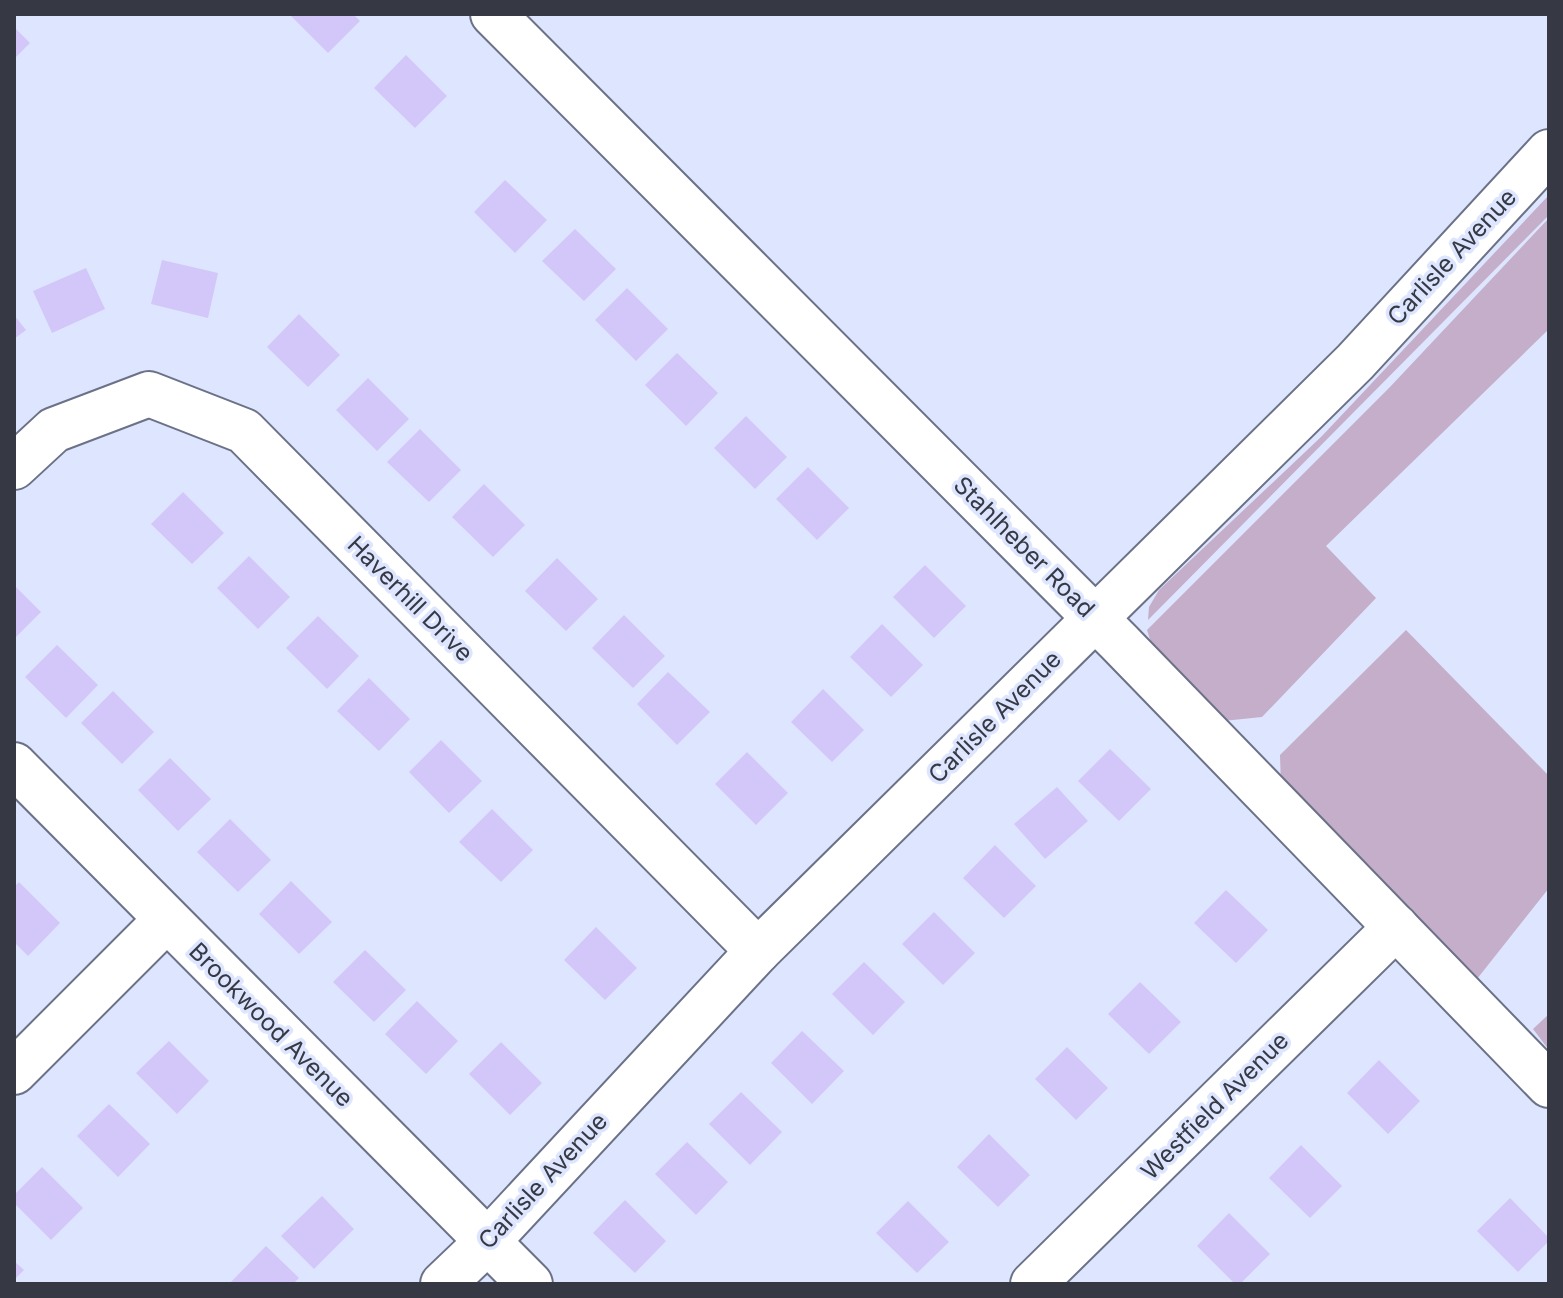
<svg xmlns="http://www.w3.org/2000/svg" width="1563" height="1298" font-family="Inter,sans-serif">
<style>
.green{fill:#c4aeca}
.building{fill:#d2c7f8}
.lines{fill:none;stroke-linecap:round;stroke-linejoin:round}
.minor-casing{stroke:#6b7288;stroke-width:48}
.minor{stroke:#fff;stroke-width:44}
.labels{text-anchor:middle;stroke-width:7;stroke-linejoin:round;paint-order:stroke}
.street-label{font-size:24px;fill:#363943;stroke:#dde5ff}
</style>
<rect width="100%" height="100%" fill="#dde5ff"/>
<g class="green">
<path d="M1549,195V215L1148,620L1149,607L1159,590L1322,436Z"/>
<path d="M1549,218V329L1326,546L1376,598L1262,717L1223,721L1153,649L1147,630L1390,387Z"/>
<path d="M1406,630L1549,776V888L1473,984L1281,787L1280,755Z"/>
<path d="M1549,1014V1050L1533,1029Z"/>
</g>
<g class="building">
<path d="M289,14H353L360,21L328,53Z"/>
<path d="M14,27L30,43L14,59Z"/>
<path d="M406,55L447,96L415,128L374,88Z"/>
<path d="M505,180L547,220L515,253L474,212Z"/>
<path d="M575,229L616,269L584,301L542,261Z"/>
<path d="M162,260L218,273L208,318L151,304Z"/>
<path d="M86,268L105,309L52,333L33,291Z"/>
<path d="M627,288L668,329L636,361L595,320Z"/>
<path d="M299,314L340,355L308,387L267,347Z"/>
<path d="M14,315L26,330L14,339Z"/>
<path d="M677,353L718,393L686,426L645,385Z"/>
<path d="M368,378L409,419L377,451L336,410Z"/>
<path d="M746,416L787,457L755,489L714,448Z"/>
<path d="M420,429L461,470L429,502L387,462Z"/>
<path d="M808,467L849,508L817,540L776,499Z"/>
<path d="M484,484L525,525L493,557L452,517Z"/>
<path d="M183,492L224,533L192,564L151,524Z"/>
<path d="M249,556L290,597L258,629L217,588Z"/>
<path d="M557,558L598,599L566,631L525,591Z"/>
<path d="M925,565L966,606L934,638L893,597Z"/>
<path d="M14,585L41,612L14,639Z"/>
<path d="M624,615L665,656L633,688L592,648Z"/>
<path d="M318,616L359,656L327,689L286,648Z"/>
<path d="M882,624L923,665L891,697L850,657Z"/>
<path d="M57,645L98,685L66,718L25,677Z"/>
<path d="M668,672L710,712L677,745L637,704Z"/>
<path d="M369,678L410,719L379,751L337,711Z"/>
<path d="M823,689L864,730L832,762L791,722Z"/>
<path d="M113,691L154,732L122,764L81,723Z"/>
<path d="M441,740L482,781L449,813L409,772Z"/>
<path d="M1110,749L1151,789L1119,821L1078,781Z"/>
<path d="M747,752L788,793L756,825L715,784Z"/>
<path d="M170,758L211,799L178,831L138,790Z"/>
<path d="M1057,787L1088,821L1045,859L1014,824Z"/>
<path d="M492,809L533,850L501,882L459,842Z"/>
<path d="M230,819L271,860L238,892L197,852Z"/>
<path d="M995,845L1036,886L1004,918L963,878Z"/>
<path d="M291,881L332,922L299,954L259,914Z"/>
<path d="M19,882L60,923L28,956L14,942V887Z"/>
<path d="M1226,890L1268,930L1236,963L1194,923Z"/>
<path d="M934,912L975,953L943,985L902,944Z"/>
<path d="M596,927L637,968L605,1000L564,960Z"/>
<path d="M365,950L406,990L374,1022L333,982Z"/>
<path d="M864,962L905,1002L873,1035L832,994Z"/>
<path d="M1140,982L1181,1022L1149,1054L1108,1014Z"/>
<path d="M417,1001L458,1041L426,1074L385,1034Z"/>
<path d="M802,1031L844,1071L812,1104L771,1063Z"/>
<path d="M169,1041L209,1081L177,1114L136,1073Z"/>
<path d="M501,1042L542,1083L510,1115L469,1074Z"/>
<path d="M1067,1047L1108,1088L1076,1120L1035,1079Z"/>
<path d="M1379,1060L1420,1101L1388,1134L1347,1093Z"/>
<path d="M741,1092L782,1132L750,1165L709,1124Z"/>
<path d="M109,1104L150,1144L118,1177L77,1136Z"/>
<path d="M989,1134L1030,1175L998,1207L957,1167Z"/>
<path d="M687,1142L728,1182L696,1215L655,1174Z"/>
<path d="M1301,1145L1342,1186L1310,1218L1269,1178Z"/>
<path d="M42,1167L83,1208L51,1240L14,1203V1195Z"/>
<path d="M322,1196L354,1229L314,1269L281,1236Z"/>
<path d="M1510,1198L1549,1238V1241L1518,1272L1477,1231Z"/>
<path d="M625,1200L666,1241L635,1273L593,1233Z"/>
<path d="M908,1201L949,1242L917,1273L876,1233Z"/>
<path d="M1229,1213L1270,1254L1240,1284H1235L1197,1246Z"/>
<path d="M266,1246L299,1278L293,1284H229Z"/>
<path d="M14,1261L24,1270L14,1280Z"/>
</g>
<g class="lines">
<g class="minor-casing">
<g id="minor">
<path d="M493,14L1119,642L1549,1085"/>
<path d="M14,467L54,430L149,394L244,431L758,951"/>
<path d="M14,765L530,1284"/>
<path d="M14,1072L166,920"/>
<path d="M443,1284L488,1241L758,951L1355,362L1549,152"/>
<path d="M1033,1284L1396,927"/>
</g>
</g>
<use href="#minor" class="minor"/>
</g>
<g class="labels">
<g class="street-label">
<text transform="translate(1452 257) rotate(-47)" y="8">Carlisle Avenue</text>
<text transform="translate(1024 547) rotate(45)" y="8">Stahlheber Road</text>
<text transform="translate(410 599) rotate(45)" y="8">Haverhill Drive</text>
<text transform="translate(995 717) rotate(-45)" y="8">Carlisle Avenue</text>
<text transform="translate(271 1025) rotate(45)" y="8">Brookwood Avenue</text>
<text transform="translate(1215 1106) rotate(-45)" y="8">Westfield Avenue</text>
<text transform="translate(543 1181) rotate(-47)" y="8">Carlisle Avenue</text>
</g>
</g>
<rect width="1563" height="1298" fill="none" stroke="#363943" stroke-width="32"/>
</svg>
